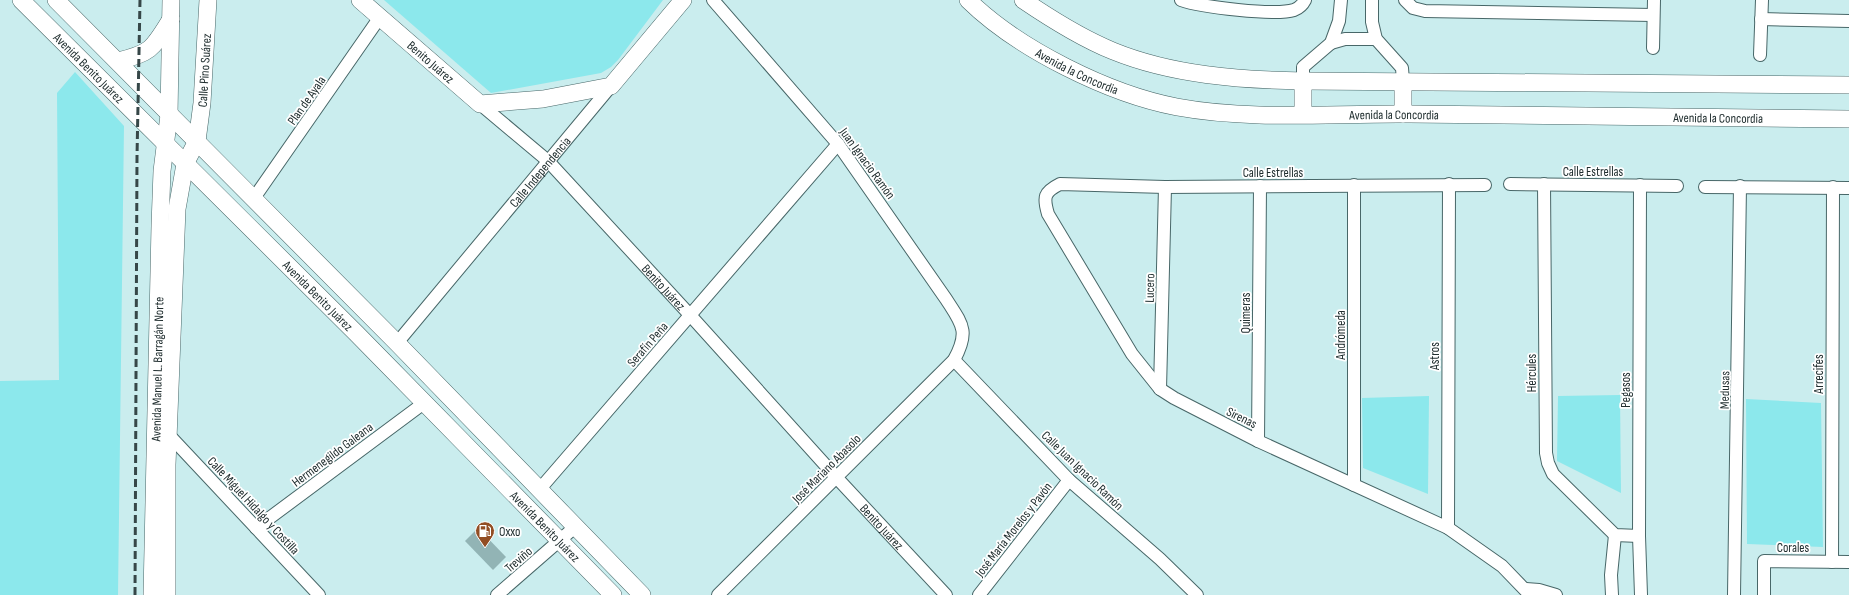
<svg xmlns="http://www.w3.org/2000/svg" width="1849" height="595" font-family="'Sofia Sans Condensed',sans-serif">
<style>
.green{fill:#8ce8ec}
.building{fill:#92b4b5}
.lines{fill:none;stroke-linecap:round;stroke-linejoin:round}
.street-casing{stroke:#486768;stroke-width:14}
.secondary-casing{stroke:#486768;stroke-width:18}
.street{stroke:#fff;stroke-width:12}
.secondary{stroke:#fff;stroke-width:17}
.rail{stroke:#364748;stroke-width:3;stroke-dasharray:8 4;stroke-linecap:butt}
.labels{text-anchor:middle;stroke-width:3.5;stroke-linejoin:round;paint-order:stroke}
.street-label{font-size:13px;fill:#202e2f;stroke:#fff}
.poi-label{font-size:13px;fill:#202e2f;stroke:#fff;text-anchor:start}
</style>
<rect width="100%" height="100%" fill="#caedee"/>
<g class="green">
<path d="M384,0H663L618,60L611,67L601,73L491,93Z"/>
<path d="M75,72L124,126L118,595H0V381L59,380L57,93Z"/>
<path d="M1620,395L1621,493L1557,461L1558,396Z"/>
<path d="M1429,396L1428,494L1363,468L1362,398Z"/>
<path d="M1746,399L1821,403L1823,547L1747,544Z"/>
</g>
<path class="building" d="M478,528L506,557L493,570L465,541Z"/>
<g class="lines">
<g class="street-casing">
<g id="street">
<path d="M713,0L838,144L946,299C962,324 970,331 954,360L718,595"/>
<path d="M1181,0C1201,7 1275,16 1294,10C1299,8 1303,4 1305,0"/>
<path d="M1372,0V22L1376,39L1402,68L1403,81"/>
<path d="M1405,0L1413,8L1425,11L1653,15"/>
<path d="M1761,19L1849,21"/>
<path d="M1331,43L1345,39H1376"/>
<path d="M1653,48L1654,0"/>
<path d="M1760,55L1762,0"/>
<path d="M1303,81V67L1331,43L1339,21L1341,0"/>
<path id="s1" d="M480,104L548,161L690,315L837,478L946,595"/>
<path d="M1510,184L1677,186"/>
<path d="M1544,184L1546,453L1548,463L1553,474L1615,535L1639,536"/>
<path d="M1354,185V485"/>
<path d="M1485,185L1165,187L1060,184C1044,192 1043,197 1048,214L1132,354L1160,389L1174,398L1258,441L1448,528L1502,566L1530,595"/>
<path d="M1640,185L1639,536L1641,595"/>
<path d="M1705,187L1849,188"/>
<path d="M254,198L380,17"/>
<path id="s2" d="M397,343L611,86"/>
<path d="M954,360L1069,480L1160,559L1197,595"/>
<path d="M1160,389L1165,187"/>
<path d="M168,434L319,595"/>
<path d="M1258,441L1260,186"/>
<path d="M539,490L838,144"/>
<path d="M256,528L424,403"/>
<path d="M1448,528L1449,184"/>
<path d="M1832,562L1833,187"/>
<path d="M1526,589L1539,590L1556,595"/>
<path d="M497,595L575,527"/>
<path d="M979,595L1069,480"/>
<path d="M1612,595L1611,575L1615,535"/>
<path d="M1734,595L1740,186"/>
<path d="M1764,595V561L1849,562"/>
</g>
</g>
<g class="secondary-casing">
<g id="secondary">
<path id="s3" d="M21,0L356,333L613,595"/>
<path d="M56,0L397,343L642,595"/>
<path id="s4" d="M360,0L480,104L543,99L611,86L683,0"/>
<path id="s5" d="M968,0C1018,49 1109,94 1177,107C1253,121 1333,113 1410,114C1556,116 1703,117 1849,119"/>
<path d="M1023,0C1051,19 1081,38 1113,51C1172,75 1240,80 1303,81L1849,85"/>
<path d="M118,61C152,53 153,48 171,19"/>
<path d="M1303,81V114"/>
<path d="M1403,81V114"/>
<path id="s6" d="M152,595L160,226L162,171L169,115L171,0"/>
<path id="s7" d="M167,595V465L177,209L185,164L197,141L202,103L208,0"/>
</g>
</g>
<use href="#street" class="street"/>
<use href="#secondary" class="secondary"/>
<path class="rail" d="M135,595L137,157L140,0"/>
</g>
<defs>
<g id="fuel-pin" transform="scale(1)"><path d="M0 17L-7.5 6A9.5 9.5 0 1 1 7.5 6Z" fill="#924d23" stroke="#fff"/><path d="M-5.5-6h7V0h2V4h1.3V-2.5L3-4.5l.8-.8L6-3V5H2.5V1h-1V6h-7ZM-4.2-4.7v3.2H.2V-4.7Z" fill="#fff"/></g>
</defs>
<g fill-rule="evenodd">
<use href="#fuel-pin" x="485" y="531"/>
</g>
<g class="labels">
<g class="street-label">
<text dy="5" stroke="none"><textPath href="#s4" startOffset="94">Benito Juárez</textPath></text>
<text dy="5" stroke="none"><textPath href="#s3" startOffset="96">Avenida Benito Juárez</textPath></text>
<text dy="5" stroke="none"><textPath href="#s5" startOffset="131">Avenida la Concordia</textPath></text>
<text dy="5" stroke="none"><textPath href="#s7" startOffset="529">Calle Pino Suárez</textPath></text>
<text transform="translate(306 100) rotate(-55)" y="5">Plan de Ayala</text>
<text dy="5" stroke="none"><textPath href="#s5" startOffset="455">Avenida la Concordia</textPath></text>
<text dy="5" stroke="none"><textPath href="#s5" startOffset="779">Avenida la Concordia</textPath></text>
<text transform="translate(868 163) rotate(54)" y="5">Juan Ignacio Ramón</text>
<text dy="5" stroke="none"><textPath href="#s2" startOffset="223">Calle Independencia</textPath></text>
<text x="1593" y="176">Calle Estrellas</text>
<text x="1273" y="177">Calle Estrellas</text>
<text dy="5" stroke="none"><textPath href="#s1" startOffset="260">Benito Juárez</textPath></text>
<text transform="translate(1149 288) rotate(-89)" y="5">Lucero</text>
<text dy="5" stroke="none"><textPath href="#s3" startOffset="419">Avenida Benito Juárez</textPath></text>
<text transform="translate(1245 313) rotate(-90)" y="5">Quimeras</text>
<text transform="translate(1340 335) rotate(-90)" y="5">Andrómeda</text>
<text transform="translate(647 344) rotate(-49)" y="5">Serafín Peña</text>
<text transform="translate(1434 356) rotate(-90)" y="5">Astros</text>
<text dy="5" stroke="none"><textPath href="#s6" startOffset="226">Avenida Manuel L. Barragán Norte</textPath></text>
<text transform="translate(1531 373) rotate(-90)" y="5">Hércules</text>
<text transform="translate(1818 374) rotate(-90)" y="5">Arrecifes</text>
<text transform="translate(1625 390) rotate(-90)" y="5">Pegasos</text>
<text transform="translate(1724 390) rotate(-89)" y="5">Medusas</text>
<text transform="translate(1242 417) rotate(26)" y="5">Sirenas</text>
<text transform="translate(332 454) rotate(-37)" y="5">Hermenegildo Galeana</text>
<text transform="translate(826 468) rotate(-45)" y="5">José Mariano Abasolo</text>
<text transform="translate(1083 470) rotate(44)" y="5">Calle Juan Ignacio Ramón</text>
<text transform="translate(254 505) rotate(47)" y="5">Calle Miguel Hidalgo y Costilla</text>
<text dy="5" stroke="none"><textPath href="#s1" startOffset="584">Benito Juárez</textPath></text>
<text dy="5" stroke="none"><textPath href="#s3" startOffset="743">Avenida Benito Juárez</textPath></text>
<text transform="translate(1013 529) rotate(-52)" y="5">José María Morelos y Pavón</text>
<text x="1793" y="552">Corales</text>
<text transform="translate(518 559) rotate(-41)" y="5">Treviño</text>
</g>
<g class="poi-label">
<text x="499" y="536">Oxxo</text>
</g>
</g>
</svg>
